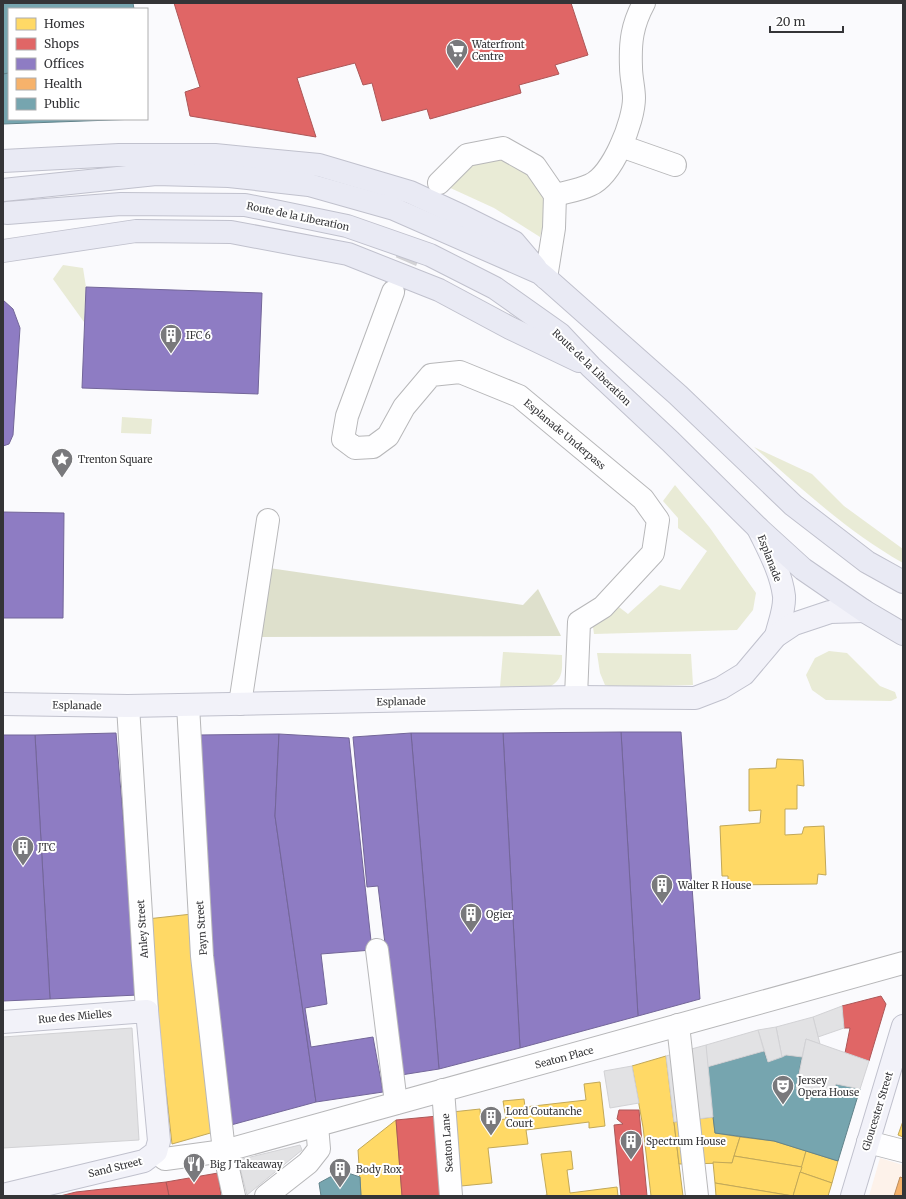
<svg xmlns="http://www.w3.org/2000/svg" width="906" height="1199" font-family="Merriweather,serif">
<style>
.medical{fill:#fdf2ea}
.green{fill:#e9ebd6}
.forest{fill:#dee0cc}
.homes{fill:#ffd966;stroke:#c2a858}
.shops{fill:#e06666;stroke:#ac5758}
.offices{fill:#8e7cc3;stroke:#736699}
.health{fill:#f6b26b;stroke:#bc8c5b}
.public{fill:#76a5af;stroke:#62838b}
.building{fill:#e2e2e4;stroke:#d2d2d5}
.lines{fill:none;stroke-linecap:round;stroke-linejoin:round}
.minor-tunnel{stroke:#d2d2d5;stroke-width:22;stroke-dasharray:22 11;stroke-linecap:butt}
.minor-casing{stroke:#b7b7b9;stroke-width:24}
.major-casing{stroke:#c0c1cd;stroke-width:24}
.highway-casing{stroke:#c0c1cd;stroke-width:24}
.minor{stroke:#fefeff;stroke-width:22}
.major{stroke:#f2f2f9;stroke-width:22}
.highway{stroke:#e9eaf4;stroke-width:22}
.labels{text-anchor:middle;stroke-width:4;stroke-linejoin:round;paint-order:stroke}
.poi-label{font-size:10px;fill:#343437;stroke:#fff;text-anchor:start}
.street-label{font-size:10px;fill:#343437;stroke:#fff}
</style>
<rect width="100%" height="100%" fill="#fafafd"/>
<path class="medical" d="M880,1158L903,1165V1196H869Z"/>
<g class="green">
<path d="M494,155L518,160L546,197V213L540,237L494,208L446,186L470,161Z"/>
<path d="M63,265L83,268L86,287L84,322L53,279Z"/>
<path d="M122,417L152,419L151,434L121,433Z"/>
<path d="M754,447L812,474L844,506L903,549V563C848,532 802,489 754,447Z"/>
<path d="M675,485L710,528L756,593L753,610L737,630L594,634L592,620L615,604L628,614L660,585L680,590L707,551L678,528V518L663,501Z"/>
<path d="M829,651L847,653L880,686L895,692L897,698L891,701L826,700L812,690L806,675L815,658Z"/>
<path d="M503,652L562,655C562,668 564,678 551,686L500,687Z"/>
<path d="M597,653L691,654L693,685L613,687L605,685L600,673Z"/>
</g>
<path class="forest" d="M269,568L523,605L538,589L561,636L250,637Z"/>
<g class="homes">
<path d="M777,759L803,760L804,786L797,785V809H785V835L802,834L804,827L824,826L826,875L818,874L817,884L728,885V876H722L720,826L760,823L761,810L749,811V769L776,768Z"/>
<path d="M192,914L214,1132L172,1144L147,919Z"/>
<path d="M666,1056L679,1164L683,1196H651L643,1127L632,1066Z"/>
<path d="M600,1082L605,1126L589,1128V1122L526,1130L528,1144L488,1148L492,1183L461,1186L452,1112L480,1109L481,1122L506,1119L503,1101L524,1099L525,1107L586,1100L584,1084Z"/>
<path d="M713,1117L715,1133L740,1137L732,1163L679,1164L674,1122Z"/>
<path d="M396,1120L402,1196H361L358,1150Z"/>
<path d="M903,1121V1137L898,1135Z"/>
<path d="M740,1137L774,1141L806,1151L802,1167L734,1156Z"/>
<path d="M571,1151L573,1169L567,1170L570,1193L617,1187L618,1196H542L547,1195L541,1154Z"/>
<path d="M806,1151L838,1161L832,1183L800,1172Z"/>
<path d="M734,1156L802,1167L793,1196L715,1183L713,1162L732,1163Z"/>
<path d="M800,1172L832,1183L828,1196H793Z"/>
<path d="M715,1183L793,1196H716Z"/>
</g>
<g class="shops">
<path d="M174,3H571L588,55L555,65L559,74L519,85L521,93L430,119L427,109L382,121L372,83L363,85L355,63L297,78L316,137L190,116L185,92L200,87Z"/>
<path d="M881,996L886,1004L869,1061L845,1053L850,1028H844L842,1006Z"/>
<path d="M619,1110H639L647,1196H621L614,1125L623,1124L617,1119Z"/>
<path d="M438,1116L444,1196H402L396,1120Z"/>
<path d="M218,1173L221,1196H169L166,1182Z"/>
<path d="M166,1182L169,1196H60L76,1192Z"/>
</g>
<g class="offices">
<path d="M86,287L262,293L258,394L82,388Z"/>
<path d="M3,300L13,309L20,328L13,435L9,444L3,446Z"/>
<path d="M3,512L64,513L63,618H3Z"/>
<path d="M621,732H681L700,999L638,1016Z"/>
<path d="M621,732L638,1016L520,1048L503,733Z"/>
<path d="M116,733L138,995L50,999L35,735Z"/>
<path d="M411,733H503L520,1048L439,1069Z"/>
<path d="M411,733L439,1069L401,1075L378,886L367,887L353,737Z"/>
<path d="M279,734L275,816L316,1102L231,1125L206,905L199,735Z"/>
<path d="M279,734L349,738L372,950L321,954L327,1004L305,1008L311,1047L373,1037L383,1092L316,1102L275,816Z"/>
<path d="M3,735H35L50,999L3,1001Z"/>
</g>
<path class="health" d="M900,1177L903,1178V1196H894Z"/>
<g class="public">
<path d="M3,3H133L134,9H9V73L3,74Z"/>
<path d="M9,73V119H138L3,124V74Z"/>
<path d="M764,1051L768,1062L786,1055L802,1057L796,1089L831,1095L836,1084L860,1089L838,1161L774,1141L715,1133L707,1067Z"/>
<path d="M348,1173L360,1177L361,1196H321L319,1183L330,1177Z"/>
</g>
<g class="building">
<path d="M842,1006L844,1028L818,1037L813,1017Z"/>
<path d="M813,1017L820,1044L806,1039L802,1057L786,1055L782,1057L776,1027Z"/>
<path d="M776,1027L782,1057L768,1062L758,1030Z"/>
<path d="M132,1028L139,1140L3,1148V1037Z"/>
<path d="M758,1030L764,1051L707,1067L706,1045Z"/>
<path d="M806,1039L869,1061L860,1089L836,1084L831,1095L796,1089Z"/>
<path d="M706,1045L713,1117L674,1122L666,1056Z"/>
<path d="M632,1066L639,1103L610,1108L604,1071Z"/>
<path d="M300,1145L302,1150L247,1195L238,1160Z"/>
</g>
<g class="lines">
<path class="minor-tunnel" d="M393,292L430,205"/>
<g class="minor-casing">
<g id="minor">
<path d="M621,146L675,165"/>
<path d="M439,183L467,155L503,148L535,166L555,195"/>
<path d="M555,195C567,192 580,190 590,185C613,175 634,121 634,98C634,88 631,78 631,67C630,42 632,25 644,3"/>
<path d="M546,278L554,228L555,195"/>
<path d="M393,292L347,416L343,439L355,448L373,447L388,436L404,407L431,375L460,372L519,396L643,499L658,520L653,553L603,607L579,622L576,697"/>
<path d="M240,704L268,520"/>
<path d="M188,705L202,956L224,1151L234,1196"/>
<path d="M128,706L147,1011"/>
<path d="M377,950L396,1103"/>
<path d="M678,1025L697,1196"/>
<path d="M443,1090L451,1196"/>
<path d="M868,1142L903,1151"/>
<path d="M156,1152L165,1159L224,1151L903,963"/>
<path d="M266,1196L308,1163L319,1149L317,1126"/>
</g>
</g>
<g class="major-casing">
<g id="major">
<path d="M758,528C768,549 781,572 784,596C785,609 779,623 776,636"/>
<path d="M3,704L128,706L576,697L695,698L721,688L744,674L776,636L794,624L830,612L864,611"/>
<path d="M3,1022L147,1011L159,1141L156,1152L144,1161L3,1195"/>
<path d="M852,1196L903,1026"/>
</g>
</g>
<g class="highway-casing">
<g id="highway">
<path d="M3,161L119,155H215L319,165L410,192L462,216L514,242L536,268"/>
<path d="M3,190L156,174L229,176L309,185L394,209L540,273L546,278L678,395L793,505L867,562L903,582"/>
<path d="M7,213L121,204L245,205L347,226L430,255L495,288L560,334L591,367L670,441L758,528L803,569L864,611L903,634"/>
<path d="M3,251L136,231L231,232L348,254L439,290L510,328L579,361"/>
</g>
</g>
<use href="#minor" class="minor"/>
<use href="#major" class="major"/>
<use href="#highway" class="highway"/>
</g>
<defs>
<g id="supermarket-pin" transform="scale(1.15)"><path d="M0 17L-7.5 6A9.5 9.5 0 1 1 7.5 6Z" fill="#79797c" stroke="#fff"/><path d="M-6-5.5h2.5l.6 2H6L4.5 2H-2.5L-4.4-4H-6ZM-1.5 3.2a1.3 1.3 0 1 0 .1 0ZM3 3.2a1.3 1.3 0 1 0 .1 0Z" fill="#fff"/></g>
<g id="building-pin" transform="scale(1.15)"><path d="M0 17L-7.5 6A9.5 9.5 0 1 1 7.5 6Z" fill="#79797c" stroke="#fff"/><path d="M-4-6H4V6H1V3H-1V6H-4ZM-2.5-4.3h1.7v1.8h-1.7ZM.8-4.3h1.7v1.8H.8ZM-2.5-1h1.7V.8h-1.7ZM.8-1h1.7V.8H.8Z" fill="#fff"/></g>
<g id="sight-pin" transform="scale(1.15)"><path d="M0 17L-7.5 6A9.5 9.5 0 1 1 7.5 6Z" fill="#79797c" stroke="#fff"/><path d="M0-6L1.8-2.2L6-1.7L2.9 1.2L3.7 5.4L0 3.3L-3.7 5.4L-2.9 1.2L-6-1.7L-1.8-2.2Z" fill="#fff"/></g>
<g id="theatre-pin" transform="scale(1.15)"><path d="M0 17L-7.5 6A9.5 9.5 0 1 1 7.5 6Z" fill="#79797c" stroke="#fff"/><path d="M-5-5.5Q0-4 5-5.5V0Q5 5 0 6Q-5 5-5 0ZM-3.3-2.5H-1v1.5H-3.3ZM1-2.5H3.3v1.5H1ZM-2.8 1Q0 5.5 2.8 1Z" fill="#fff"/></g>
<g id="restaurant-pin" transform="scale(1.15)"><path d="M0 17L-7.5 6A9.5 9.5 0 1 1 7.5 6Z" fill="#79797c" stroke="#fff"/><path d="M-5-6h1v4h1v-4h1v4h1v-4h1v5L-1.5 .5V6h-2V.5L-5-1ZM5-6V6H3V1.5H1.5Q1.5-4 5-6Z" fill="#fff"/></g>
</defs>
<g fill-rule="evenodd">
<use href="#supermarket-pin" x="457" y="50"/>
<use href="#building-pin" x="171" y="335"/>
<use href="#sight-pin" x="62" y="459"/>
<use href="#building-pin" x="23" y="847"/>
<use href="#building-pin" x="662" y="885"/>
<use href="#building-pin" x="471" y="914"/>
<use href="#theatre-pin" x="783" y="1086"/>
<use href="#building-pin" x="491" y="1117"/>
<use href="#building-pin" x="631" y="1141"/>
<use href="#restaurant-pin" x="194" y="1164"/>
<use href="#building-pin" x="340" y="1169"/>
</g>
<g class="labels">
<g class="poi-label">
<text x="472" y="48">Waterfront<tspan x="472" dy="12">Centre</tspan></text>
<text x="186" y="339">IFC 6</text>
<text x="78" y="463">Trenton Square</text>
<text x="38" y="851">JTC</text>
<text x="678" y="889">Walter R House</text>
<text x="486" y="918">Ogier</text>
<text x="798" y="1084">Jersey<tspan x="798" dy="12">Opera House</tspan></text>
<text x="506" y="1115">Lord Coutanche<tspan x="506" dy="12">Court</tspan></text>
<text x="646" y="1145">Spectrum House</text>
<text x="210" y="1168">Big J Takeaway</text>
<text x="356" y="1173">Body Rox</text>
</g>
<g class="street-label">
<text transform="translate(298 216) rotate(12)" y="4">Route de la Liberation</text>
<text transform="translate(592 367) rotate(44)" y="4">Route de la Liberation</text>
<text transform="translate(565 434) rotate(40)" y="4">Esplanade Underpass</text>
<text transform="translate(770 558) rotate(69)" y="4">Esplanade</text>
<text transform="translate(401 701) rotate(-1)" y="4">Esplanade</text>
<text transform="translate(77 705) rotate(1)" y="4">Esplanade</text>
<text transform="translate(201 928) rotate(-94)" y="4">Payn Street</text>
<text transform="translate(142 929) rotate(-94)" y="4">Anley Street</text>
<text transform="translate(75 1016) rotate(-5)" y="4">Rue des Mielles</text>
<text transform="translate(564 1057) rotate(-15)" y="4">Seaton Place</text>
<text transform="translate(877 1111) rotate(-73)" y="4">Gloucester Street</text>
<text transform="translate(447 1143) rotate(-94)" y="4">Seaton Lane</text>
<text transform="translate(115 1167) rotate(-14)" y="4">Sand Street</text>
</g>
</g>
<rect width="906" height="1199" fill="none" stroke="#343437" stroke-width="8"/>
<rect x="8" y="8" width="140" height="112" fill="#ffffff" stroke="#aeaeaf"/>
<rect x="16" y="18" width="20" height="12" fill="#ffd966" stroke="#aeaeaf"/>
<text x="44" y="28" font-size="12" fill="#343437">Homes</text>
<rect x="16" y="38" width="20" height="12" fill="#e06666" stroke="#aeaeaf"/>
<text x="44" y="48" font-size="12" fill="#343437">Shops</text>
<rect x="16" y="58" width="20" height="12" fill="#8e7cc3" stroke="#aeaeaf"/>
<text x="44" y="68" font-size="12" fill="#343437">Offices</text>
<rect x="16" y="78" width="20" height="12" fill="#f6b26b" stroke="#aeaeaf"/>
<text x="44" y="88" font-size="12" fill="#343437">Health</text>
<rect x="16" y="98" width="20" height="12" fill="#76a5af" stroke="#aeaeaf"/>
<text x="44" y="108" font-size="12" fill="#343437">Public</text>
<path d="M770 26v6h73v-6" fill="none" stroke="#343437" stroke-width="2"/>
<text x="776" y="26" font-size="12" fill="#343437" stroke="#ffffff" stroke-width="3" paint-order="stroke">20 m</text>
</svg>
